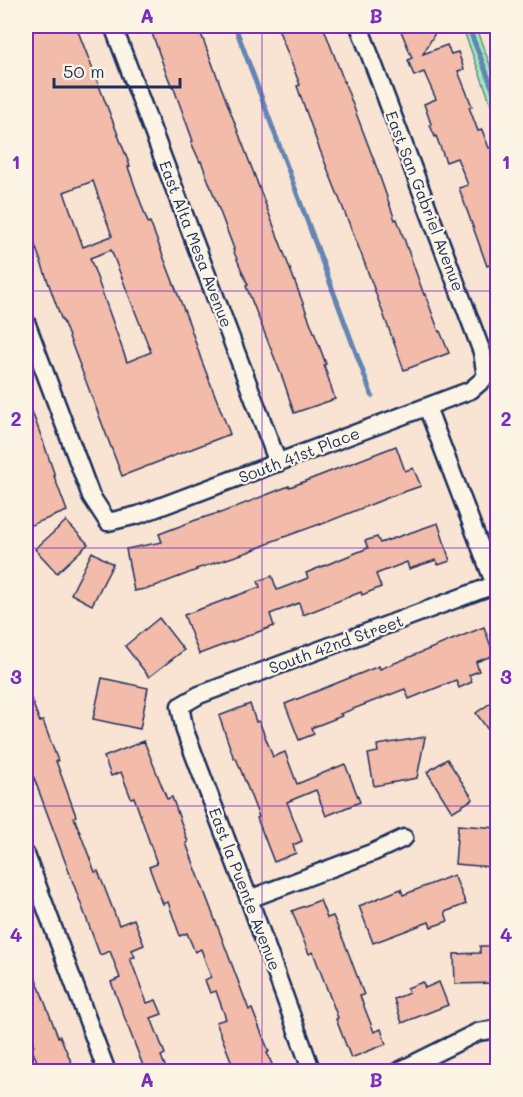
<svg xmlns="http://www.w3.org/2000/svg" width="523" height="1097" font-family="Mali,sans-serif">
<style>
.green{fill:#9fe9b8;stroke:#5d8c8b;stroke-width:1.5}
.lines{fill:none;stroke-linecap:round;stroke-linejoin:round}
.stream{stroke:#6285b3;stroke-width:5}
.building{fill:#f3bba9;stroke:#1b2f5e;stroke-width:1.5;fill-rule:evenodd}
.minor-casing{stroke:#1b2f5e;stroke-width:21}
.minor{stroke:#fcf5e5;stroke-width:16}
.grid{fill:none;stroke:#7b2cbf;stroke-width:1.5;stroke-opacity:0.55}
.labels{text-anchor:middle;stroke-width:4.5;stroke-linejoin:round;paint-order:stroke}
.street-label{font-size:16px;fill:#1b2f5e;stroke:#fcf5e5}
.neatline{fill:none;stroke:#7b2cbf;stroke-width:2}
.grid-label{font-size:20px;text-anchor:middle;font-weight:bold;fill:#7b2cbf}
</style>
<rect width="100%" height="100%" fill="#f9e4d3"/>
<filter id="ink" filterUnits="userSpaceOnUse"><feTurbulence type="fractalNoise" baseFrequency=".0167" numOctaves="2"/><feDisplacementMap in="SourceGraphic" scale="12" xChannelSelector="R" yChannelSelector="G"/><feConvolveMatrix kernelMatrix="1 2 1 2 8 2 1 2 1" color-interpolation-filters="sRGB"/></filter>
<g filter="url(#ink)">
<path class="green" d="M462,26H475L497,83V120Z"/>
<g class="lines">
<g class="stream">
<path d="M235,26L372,396"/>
<path d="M468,26L498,102"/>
</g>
</g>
<g class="building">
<path d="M26,26H76L130,166L128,167L148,223L150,222L189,323L201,359L230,434L122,476L63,321H62L26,220ZM93,181L112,236L83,247L64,192ZM111,250L151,352L127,362L90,258Z"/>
<path d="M174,26H198L326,364L324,365L335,399L294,413L284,382L246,286L248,285L233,250L234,249L201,161L200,162L191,142L193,141L173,86L172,87L165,70L152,33Z"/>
<path d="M277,26H323L375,163L395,220L397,219L424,295L425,294L439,332L440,331L449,353L404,370L362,256L318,145L297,86L300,85Z"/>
<path d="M399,26H439L423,54L447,45L451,54L458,52L464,69L458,71L472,106L469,107L478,131L482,130L489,148L498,146V164L493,165L498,176V262L487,266L459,188L468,185L457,158L446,162L436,136L435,137L430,125L431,124L424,104L436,99L424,72L414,76L408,60L412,58Z"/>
<path d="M26,398H27L44,444L55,476H54L67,511L26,527Z"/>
<path d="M396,446L405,471L413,468L421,486L392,496L320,525V524L270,542V543L248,552L196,569L197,570L155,586V587L134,591L126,549L162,542L159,534L196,520L218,513V514L289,486L290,487Z"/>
<path d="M66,521L88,544L57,573L35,549Z"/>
<path d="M438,523L450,561L438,565L436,560L409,569L407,562L376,574L381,587L362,595L361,592L303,615L299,603L270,614L274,626L199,654L184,615L260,587L258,581L272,576L277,590L308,578L306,573L368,548L365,541L377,537L380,543Z"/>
<path d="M92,552L113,564L92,605L71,594Z"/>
<path d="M159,618L184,650L149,677L125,646Z"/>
<path d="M484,627L494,655L476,662L479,671L469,675L472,682L459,688L456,680L409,699L405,689L340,714L342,716L311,728L314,734L299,740L285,704L379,666L380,669Z"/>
<path d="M102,678L148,688L140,729L93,719Z"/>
<path d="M26,686L40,722L43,721L58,761H56L76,816L74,817L95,872L98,871L119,925L134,919L144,945L132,950L135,957L130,958L147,1003L156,1000L162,1014L151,1018L165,1054L161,1056L167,1071H145L111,982L120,978L110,951L100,955L31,770L28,771L26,764Z"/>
<path d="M498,698V744L476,713Z"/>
<path d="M250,704L256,722L259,721L273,757L285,752L297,784L345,764L360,802L326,816L316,790L287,802L302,841L293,845L296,853L274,862L257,818L259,817L236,758L234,759L219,716Z"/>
<path d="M425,737L417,778L374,786L368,754L378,752L377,745Z"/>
<path d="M144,741L167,799L172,797L188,842L186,843L223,941L249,1010L252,1009L269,1052L267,1053L275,1071H235L216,1022L226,1019L216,991L210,993L205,980L211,977L201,949L195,952L187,933L180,936L168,902L163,904L149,867L157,864L134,797L131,798L121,772L111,776L104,757Z"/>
<path d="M447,759L473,799L452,812L427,772Z"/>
<path d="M458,825L498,828V856H492L491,867L455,864Z"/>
<path d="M454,875L466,904L445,912L448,921L431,927L429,922L373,943L359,906L401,889L403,895Z"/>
<path d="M320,900L327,918L333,916L347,949L364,995L360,996L374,1032L381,1029L386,1044L351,1058L336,1019L338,1018L313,952L309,954L292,911Z"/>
<path d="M480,946H495L497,983L455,984L454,954L480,953Z"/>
<path d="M26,955H27L58,1037L60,1036L75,1071H41L31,1047L34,1046L26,1025Z"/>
<path d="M423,982L425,988L439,982L448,1005L402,1023L394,999L409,993L407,988Z"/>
</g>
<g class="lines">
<g class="minor-casing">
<g id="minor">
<path d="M113,26L278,463"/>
<path d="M26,322L91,496L108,522L138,515L471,390L486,377L482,352L359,26"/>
<path d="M427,407L498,593"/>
<path d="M26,855L107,1072"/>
<path d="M249,899L374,852L404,838"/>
<path d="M312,1072L249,899L185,731L180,706L199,695L494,585"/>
<path d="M397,1072L478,1032L498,1029"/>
</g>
</g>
<use href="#minor" class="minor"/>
</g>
</g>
<path class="grid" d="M262,26V1072M26,291H498M26,548H498M26,806H498"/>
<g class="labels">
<g class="street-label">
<text transform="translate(425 201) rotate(69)" y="6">East San Gabriel Avenue</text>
<text transform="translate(196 244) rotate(69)" y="6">East Alta Mesa Avenue</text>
<text transform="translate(299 455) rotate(-21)" y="6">South 41st Place</text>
<text transform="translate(336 644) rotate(-20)" y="6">South 42nd Street</text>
<text transform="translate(245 889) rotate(69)" y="6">East la Puente Avenue</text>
</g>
</g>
<rect width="523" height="1097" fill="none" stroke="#fcf5e5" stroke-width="66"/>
<path d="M54 78v9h126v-9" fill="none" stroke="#1b2f5e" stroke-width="3"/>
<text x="63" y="78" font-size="18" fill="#1b2f5e" stroke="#fcf5e5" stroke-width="4.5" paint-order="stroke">50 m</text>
<rect x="33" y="33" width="457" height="1031" class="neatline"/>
<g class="grid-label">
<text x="147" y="23">A</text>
<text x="376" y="23">B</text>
<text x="16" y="169">1</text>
<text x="506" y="169">1</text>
<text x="16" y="426">2</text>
<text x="506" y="426">2</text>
<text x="16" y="684">3</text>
<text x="506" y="684">3</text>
<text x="16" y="942">4</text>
<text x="506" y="942">4</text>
<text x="147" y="1087">A</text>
<text x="376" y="1087">B</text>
</g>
</svg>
